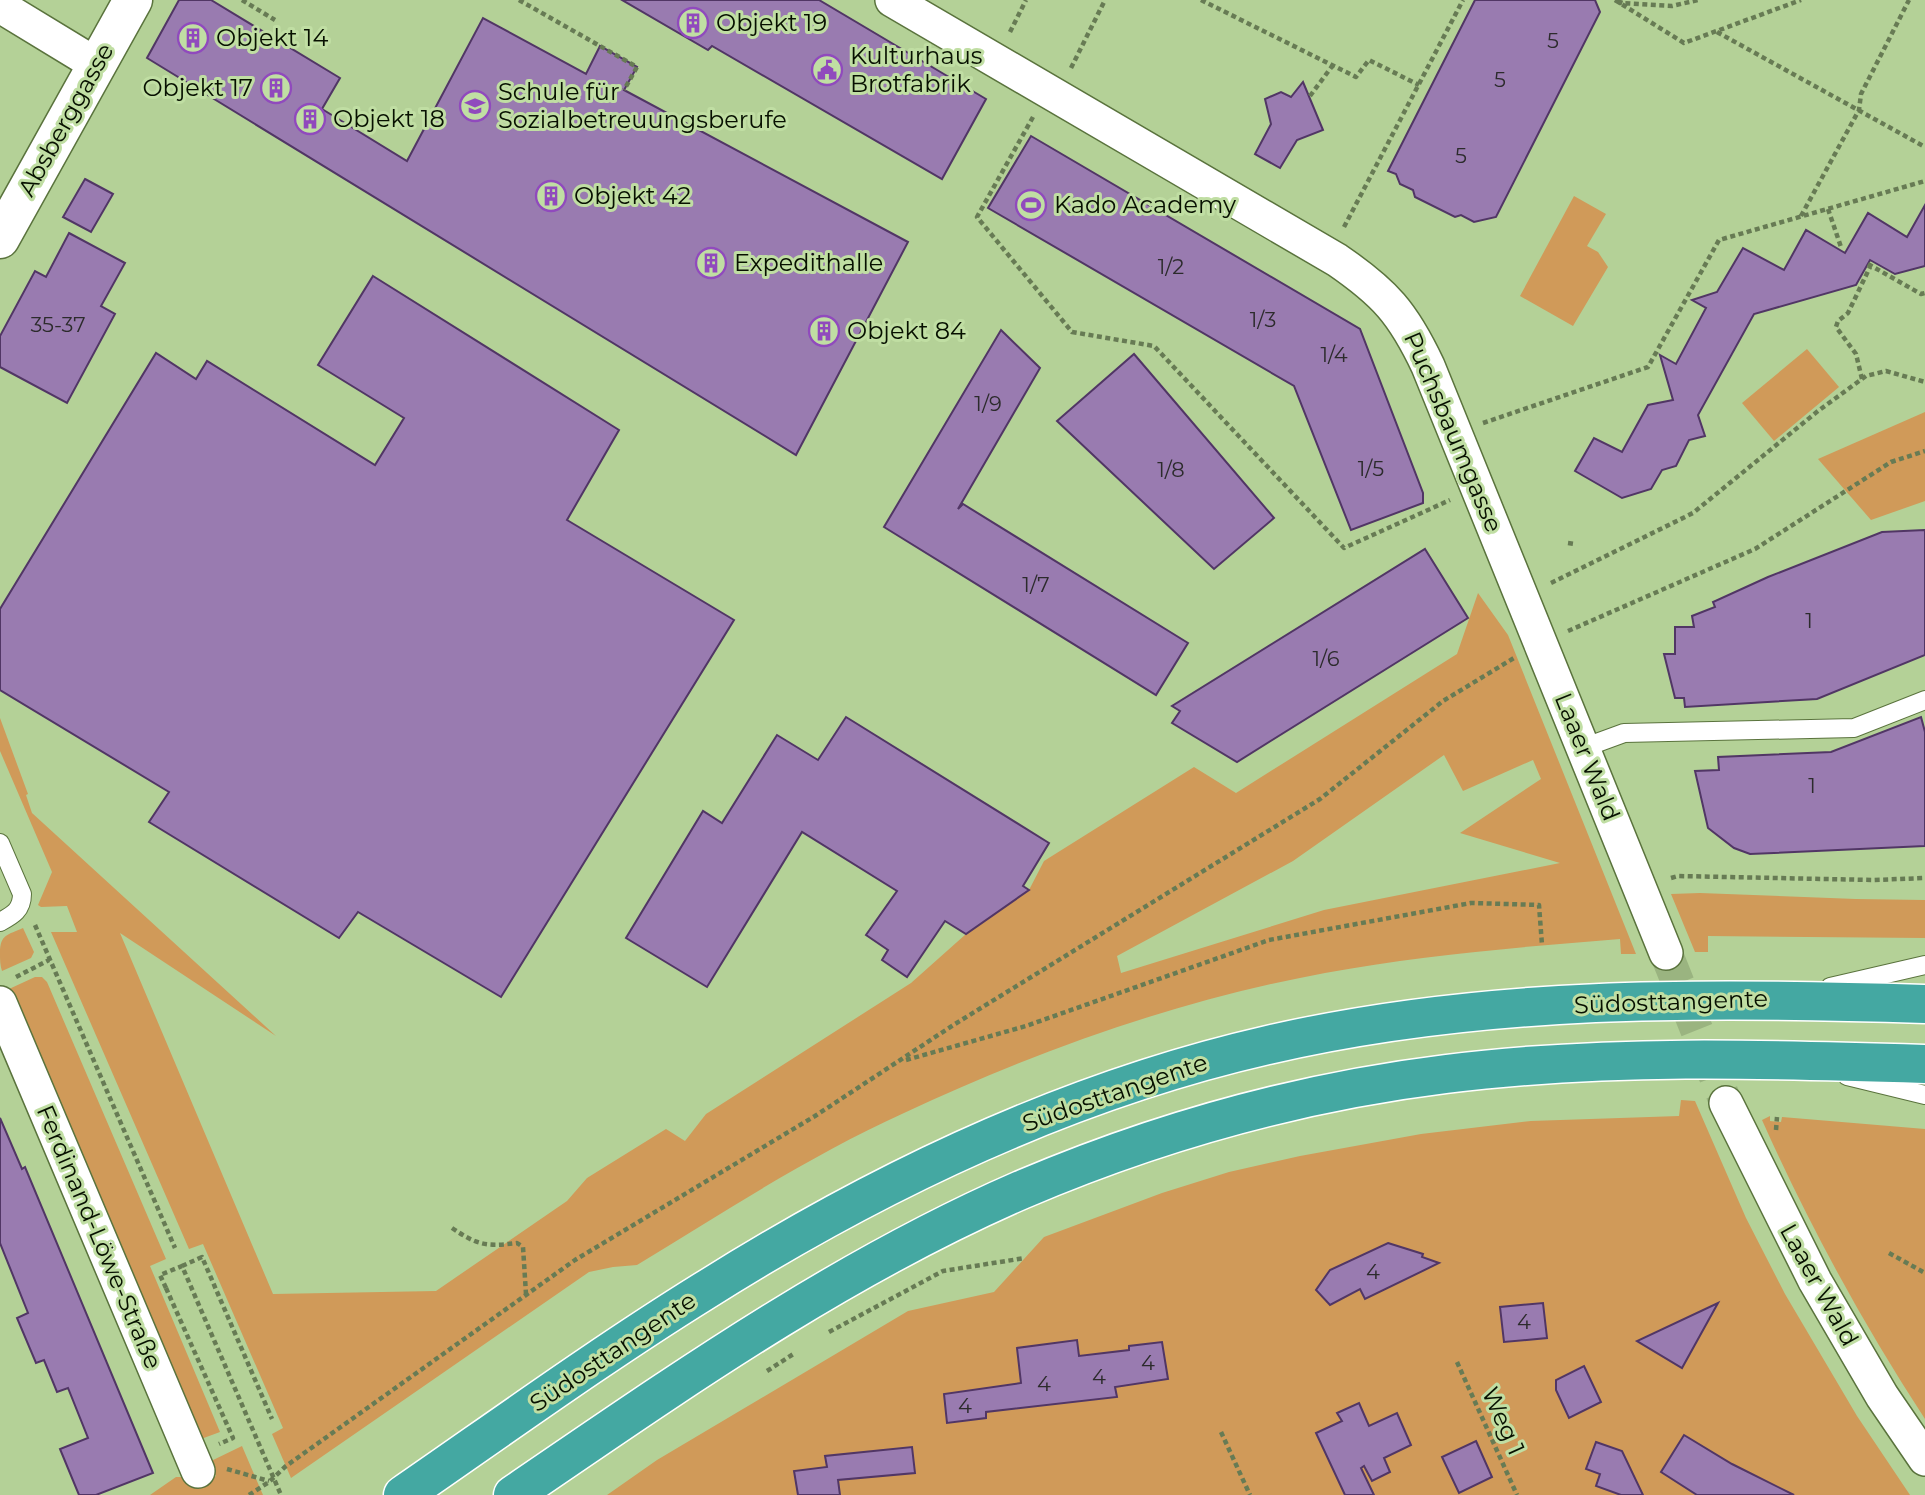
<svg xmlns="http://www.w3.org/2000/svg" width="1925" height="1495" font-family="Montserrat,sans-serif">
<style>
.green{fill:#d09a59;fill-rule:evenodd}
.building{fill:#997bb0;stroke:#513665;stroke-width:2}
.lines{fill:none;stroke-linecap:round;stroke-linejoin:round}
.minor-tunnel{stroke:#9ab480;stroke-width:33;stroke-dasharray:33 17;stroke-linecap:butt}
.service-casing{stroke:#5a733d;stroke-width:20}
.minor-casing{stroke:#5a733d;stroke-width:36}
.tertiary-casing{stroke:#5a733d;stroke-width:41}
.motorway-casing{stroke:#fff;stroke-width:41}
.path{stroke:#677b54;stroke-width:4.5;stroke-dasharray:5 3.5;stroke-linecap:butt}
.service{stroke:#fff;stroke-width:18}
.minor{stroke:#fff;stroke-width:33}
.tertiary{stroke:#fff;stroke-width:38}
.motorway{stroke:#44a8a2;stroke-width:38}
.path-bridge{stroke:#677b54;stroke-width:4.5;stroke-dasharray:5 3.5;stroke-linecap:butt}
.labels{text-anchor:middle;stroke-width:6;stroke-linejoin:round;paint-order:stroke}
.number-label{font-size:21px;fill:#2c2b2c}
.poi-label{font-size:24px;fill:#071000;stroke:#c0dea3;text-anchor:start}
.street-label{font-size:24px;fill:#071000;stroke:#c0dea3}
</style>
<rect width="100%" height="100%" fill="#b4d197"/>
<g class="green">
<path d="M1574,196L1606,214L1587,246L1598,252L1608,267L1573,326L1520,296Z"/>
<path d="M1807,349L1839,387L1774,441L1742,403Z"/>
<path d="M1925,412V501L1871,520L1818,459Z"/>
<path d="M1478,593L1508,635L1636,954H1621L1620,939C1521,947 1422,955 1325,973C1179,1000 1038,1050 904,1113C811,1155 724,1212 637,1265L613,1267L589,1272L291,1478L272,1434L283,1428L203,1244L189,1249L51,932H77L67,906L41,907L38,905L52,872L0,751V718L28,794L26,795L32,813L276,1036L120,933L273,1294L436,1291L567,1201L587,1178L666,1129L685,1141L706,1114L911,983L966,934L1029,890L1044,861L1194,767L1236,793L1457,654ZM1444,755L1463,791L1533,760L1541,779L1460,833L1560,863L1324,910L1121,973L1117,956L1293,861Z"/>
<path d="M1700,893L1856,899L1925,900V938L1708,936V952H1695L1671,894Z"/>
<path d="M23,928L34,952L31,958L2,971C0,965 0,960 0,953C0,934 8,935 23,928Z"/>
<path d="M35,977H42L47,982L166,1259L150,1266L220,1432L201,1439L9,989Z"/>
<path d="M1681,1100L1695,1101L1746,1218L1785,1294L1857,1416L1910,1495H607L657,1460L908,1311L994,1292L1044,1237L1162,1193L1229,1172L1300,1156L1421,1134L1531,1121L1679,1116Z"/>
<path d="M1770,1116V1121L1781,1122L1782,1117L1925,1129V1419C1863,1324 1808,1223 1762,1120Z"/>
<path d="M242,1446L263,1495H150L176,1477H186L191,1488L216,1476L209,1462Z"/>
</g>
<g class="building">
<path d="M179,0H211L340,78L322,109L407,161L483,18L586,74L600,46L637,67L624,90L908,242L796,455L147,58Z"/>
<path d="M622,0H819L986,99L942,179L712,46L708,50Z"/>
<path d="M1475,0H1595L1600,12L1496,217L1474,222L1461,215L1455,217L1415,197L1413,190L1400,184L1396,174L1388,171Z"/>
<path d="M1303,82L1323,130L1297,140L1280,168L1255,154L1271,124L1265,99L1281,92L1291,97Z"/>
<path d="M1031,136L1360,329L1423,493V503L1351,530L1294,386L988,208Z"/>
<path d="M85,179L113,194L91,232L63,217Z"/>
<path d="M1925,205V266L1895,274L1870,260L1856,285L1754,314L1698,415L1705,436L1689,440L1676,466L1662,470L1651,489L1622,498L1575,471L1594,438L1622,452L1648,405L1673,400L1660,355L1676,364L1706,308L1692,300L1717,292L1743,248L1784,270L1806,230L1845,253L1868,213L1907,237Z"/>
<path d="M69,233L125,263L101,306L115,314L67,403L0,367V336L35,271L46,277Z"/>
<path d="M373,276L619,430L567,520L734,620L501,997L358,912L339,938L149,822L169,792L0,690V609L156,353L196,379L207,361L375,465L404,418L318,365Z"/>
<path d="M1001,330L1040,368L958,509L963,504L1188,643L1156,695L884,527Z"/>
<path d="M1134,354L1274,518L1214,569L1057,421Z"/>
<path d="M1925,530V655L1817,699L1685,707L1684,698H1675L1664,654H1675V627H1694L1692,616L1715,607L1713,602L1768,577L1882,532Z"/>
<path d="M1425,549L1468,618L1237,762L1172,723L1180,711L1172,706Z"/>
<path d="M846,717L1049,843L1023,886L1029,890L966,934L945,921L907,977L882,960L888,950L866,935L897,891L802,832L707,987L626,938L703,811L722,823L777,735L818,760Z"/>
<path d="M1921,717L1925,732V846L1750,854L1734,848L1708,828L1695,771L1719,770L1718,757L1831,752Z"/>
<path d="M0,1118L22,1169L25,1167L153,1473L96,1495H79L60,1449L88,1438L68,1388L57,1392L44,1360L36,1363L17,1318L28,1313L0,1243Z"/>
<path d="M1388,1243L1423,1254L1422,1257L1439,1263L1365,1299L1360,1289L1330,1305L1316,1290L1330,1270Z"/>
<path d="M1543,1303L1547,1338L1504,1342L1500,1307Z"/>
<path d="M1718,1303L1682,1368L1637,1341Z"/>
<path d="M1077,1340L1079,1356L1129,1350V1346L1162,1342L1168,1379L1115,1387L1117,1397L986,1412V1418L947,1423L944,1394L1021,1383L1017,1348Z"/>
<path d="M1584,1366L1601,1402L1569,1418L1556,1390V1380Z"/>
<path d="M1359,1403L1369,1426L1397,1413L1411,1445L1384,1458L1390,1472L1372,1481L1364,1466L1361,1468L1374,1495H1345L1316,1433L1342,1421L1337,1413Z"/>
<path d="M1684,1435L1732,1464L1794,1495H1697L1661,1472Z"/>
<path d="M1476,1441L1492,1477L1459,1493L1442,1457Z"/>
<path d="M1596,1442L1622,1451L1643,1495H1621L1596,1486L1600,1474L1586,1469Z"/>
<path d="M912,1447L915,1473L838,1480L840,1495H798L794,1471L827,1467L825,1456Z"/>
</g>
<g class="lines">
<path class="minor-tunnel" d="M1666,953L1726,1103"/>
<g class="service-casing">
<g id="service">
<path d="M1583,748L1624,733L1854,728L1925,700"/>
<path d="M0,843L22,894C22,910 13,915 0,922"/>
<path d="M1830,987L1925,965"/>
<path d="M1847,1076L1925,1095"/>
</g>
</g>
<g class="minor-casing">
<g id="minor">
<path d="M892,0L1337,260C1385,293 1403,313 1428,366L1666,953"/>
<path d="M0,6L97,65"/>
<path d="M0,1003L198,1471"/>
<path d="M1726,1103L1815,1281L1882,1396L1925,1459"/>
</g>
</g>
<g class="tertiary-casing">
<path id="tertiary" d="M0,239L133,0"/>
</g>
<g class="motorway-casing">
<g id="motorway">
<path d="M403,1495C503,1426 601,1355 704,1291C877,1182 1067,1091 1268,1045C1483,995 1706,997 1925,1004"/>
<path d="M513,1495C676,1384 839,1269 1021,1190C1157,1132 1300,1092 1446,1074C1605,1054 1766,1059 1925,1064"/>
</g>
</g>
<g class="path">
<path d="M242,0L275,20"/>
<path d="M519,0L637,67L624,90"/>
<path d="M1201,0L1356,77L1369,60L1419,85"/>
<path d="M1615,0L1684,43L1801,0"/>
<path d="M1621,0L1620,3L1672,6L1698,0"/>
<path d="M1010,32L1026,0"/>
<path d="M1717,32L1925,147"/>
<path d="M1071,68L1105,0"/>
<path d="M1310,96L1333,65"/>
<path d="M1033,117L977,217L1072,332L1154,346L1344,548L1450,500"/>
<path d="M1828,209L1841,247"/>
<path d="M1801,216L1859,110L1861,94L1909,0"/>
<path d="M1344,227L1463,0"/>
<path d="M1868,264L1921,294L1925,293"/>
<path d="M1862,379L1856,354L1836,327L1838,321L1848,313L1870,267"/>
<path d="M1483,423L1648,367L1719,240L1925,181"/>
<path d="M1568,543L1575,544"/>
<path d="M1551,583L1693,513L1818,411L1866,376L1886,371L1925,382"/>
<path d="M1568,631L1755,549L1891,462L1925,451"/>
<path d="M1671,878L1678,876L1874,880L1925,878"/>
<path d="M35,925L175,1248"/>
<path d="M16,977L49,960"/>
<path d="M906,1060L1026,1026L1269,940L1471,903L1539,905L1542,945"/>
<path d="M1776,1130L1777,1117"/>
<path d="M452,1228C477,1245 486,1247 517,1243L523,1247L526,1294"/>
<path d="M1889,1253L1925,1273"/>
<path d="M182,1266L202,1257L272,1419"/>
<path d="M166,1288L233,1438L219,1444"/>
<path d="M829,1332L943,1271L1025,1258"/>
<path d="M1457,1362L1517,1495"/>
<path d="M767,1371L795,1353"/>
<path d="M1221,1432L1250,1495"/>
<path d="M227,1469L269,1481"/>
<path d="M249,1495L269,1482L286,1466L575,1260L815,1116L955,1024L1320,799L1443,701L1514,658"/>
</g>
<use href="#service" class="service"/>
<use href="#minor" class="minor"/>
<use href="#tertiary" class="tertiary"/>
<use href="#motorway" class="motorway"/>
<path class="path-bridge" d="M166,1288L160,1275L182,1266L281,1495"/>
</g>
<defs>
<g id="building-ring" transform="scale(1.575)"><circle r="9.5" fill="#c0dea3" stroke="#904abd" stroke-width="1.5"/><path d="M-4-6H4V6H1V3H-1V6H-4ZM-2.5-4.3h1.7v1.8h-1.7ZM.8-4.3h1.7v1.8H.8ZM-2.5-1h1.7V.8h-1.7ZM.8-1h1.7V.8H.8Z" fill="#904abd"/></g>
<g id="civic-ring" transform="scale(1.575)"><circle r="9.5" fill="#c0dea3" stroke="#904abd" stroke-width="1.5"/><path d="M-.6-6.5H3V-4.5H.6V-3L4-1V1h2V6H-6V1h2V-1L-.6-3ZM-1.2 2.5V6h2.4V2.5Z" fill="#904abd"/></g>
<g id="school-ring" transform="scale(1.575)"><circle r="9.5" fill="#c0dea3" stroke="#904abd" stroke-width="1.5"/><path d="M0-5L7-2L0 1L-7-2ZM-4 1L0 2.5L4 1V4Q0 6-4 4Z" fill="#904abd"/></g>
<g id="stadium-ring" transform="scale(1.575)"><circle r="9.5" fill="#c0dea3" stroke="#904abd" stroke-width="1.5"/><path d="M0-5a6.5 5 0 1 0 0 10a6.5 5 0 1 0 0-10ZM-3.5-1.8h7v3.6h-7Z" fill="#904abd"/></g>
</defs>
<g fill-rule="evenodd">
<use href="#building-ring" x="693" y="23"/>
<use href="#building-ring" x="193" y="38"/>
<use href="#civic-ring" x="827" y="70"/>
<use href="#building-ring" x="276" y="88"/>
<use href="#school-ring" x="475" y="106"/>
<use href="#building-ring" x="310" y="119"/>
<use href="#building-ring" x="551" y="196"/>
<use href="#stadium-ring" x="1031" y="205"/>
<use href="#building-ring" x="711" y="263"/>
<use href="#building-ring" x="824" y="331"/>
</g>
<g class="labels">
<g class="number-label">
<text x="1553" y="48">5</text>
<text x="1500" y="87">5</text>
<text x="1461" y="163">5</text>
<text x="1171" y="274">1/2</text>
<text x="1263" y="327">1/3</text>
<text x="58" y="332">35-37</text>
<text x="1334" y="362">1/4</text>
<text x="988" y="411">1/9</text>
<text x="1371" y="476">1/5</text>
<text x="1171" y="477">1/8</text>
<text x="1036" y="592">1/7</text>
<text x="1809" y="628">1</text>
<text x="1326" y="666">1/6</text>
<text x="1812" y="793">1</text>
<text x="1373" y="1279">4</text>
<text x="1524" y="1329">4</text>
<text x="1148" y="1370">4</text>
<text x="1099" y="1384">4</text>
<text x="1044" y="1391">4</text>
<text x="965" y="1413">4</text>
</g>
<g class="poi-label">
<text x="716" y="31">Objekt 19</text>
<text x="216" y="46">Objekt 14</text>
<text x="850" y="64">Kulturhaus<tspan x="850" dy="28">Brotfabrik</tspan></text>
<text x="253" y="96" text-anchor="end">Objekt 17</text>
<text x="498" y="100">Schule für<tspan x="498" dy="28">Sozialbetreuungsberufe</tspan></text>
<text x="333" y="127">Objekt 18</text>
<text x="574" y="204">Objekt 42</text>
<text x="1054" y="213">Kado Academy</text>
<text x="734" y="271">Expedithalle</text>
<text x="847" y="339">Objekt 84</text>
</g>
<g class="street-label">
<text transform="translate(66 120) rotate(-61)" y="8">Absberggasse</text>
<text transform="translate(1453 432) rotate(67)" y="8">Puchsbaumgasse</text>
<text transform="translate(1587 757) rotate(68)" y="8">Laaer Wald</text>
<text transform="translate(1671 1002) rotate(-2)" y="8">Südosttangente</text>
<text transform="translate(1115 1093) rotate(-19)" y="8">Südosttangente</text>
<text transform="translate(99 1237) rotate(67)" y="8">Ferdinand-Löwe-Straße</text>
<text transform="translate(1819 1285) rotate(61)" y="8">Laaer Wald</text>
<text transform="translate(613 1352) rotate(-34)" y="8">Südosttangente</text>
<text transform="translate(1503 1421) rotate(66)" y="8">Weg 1</text>
</g>
</g>
</svg>
